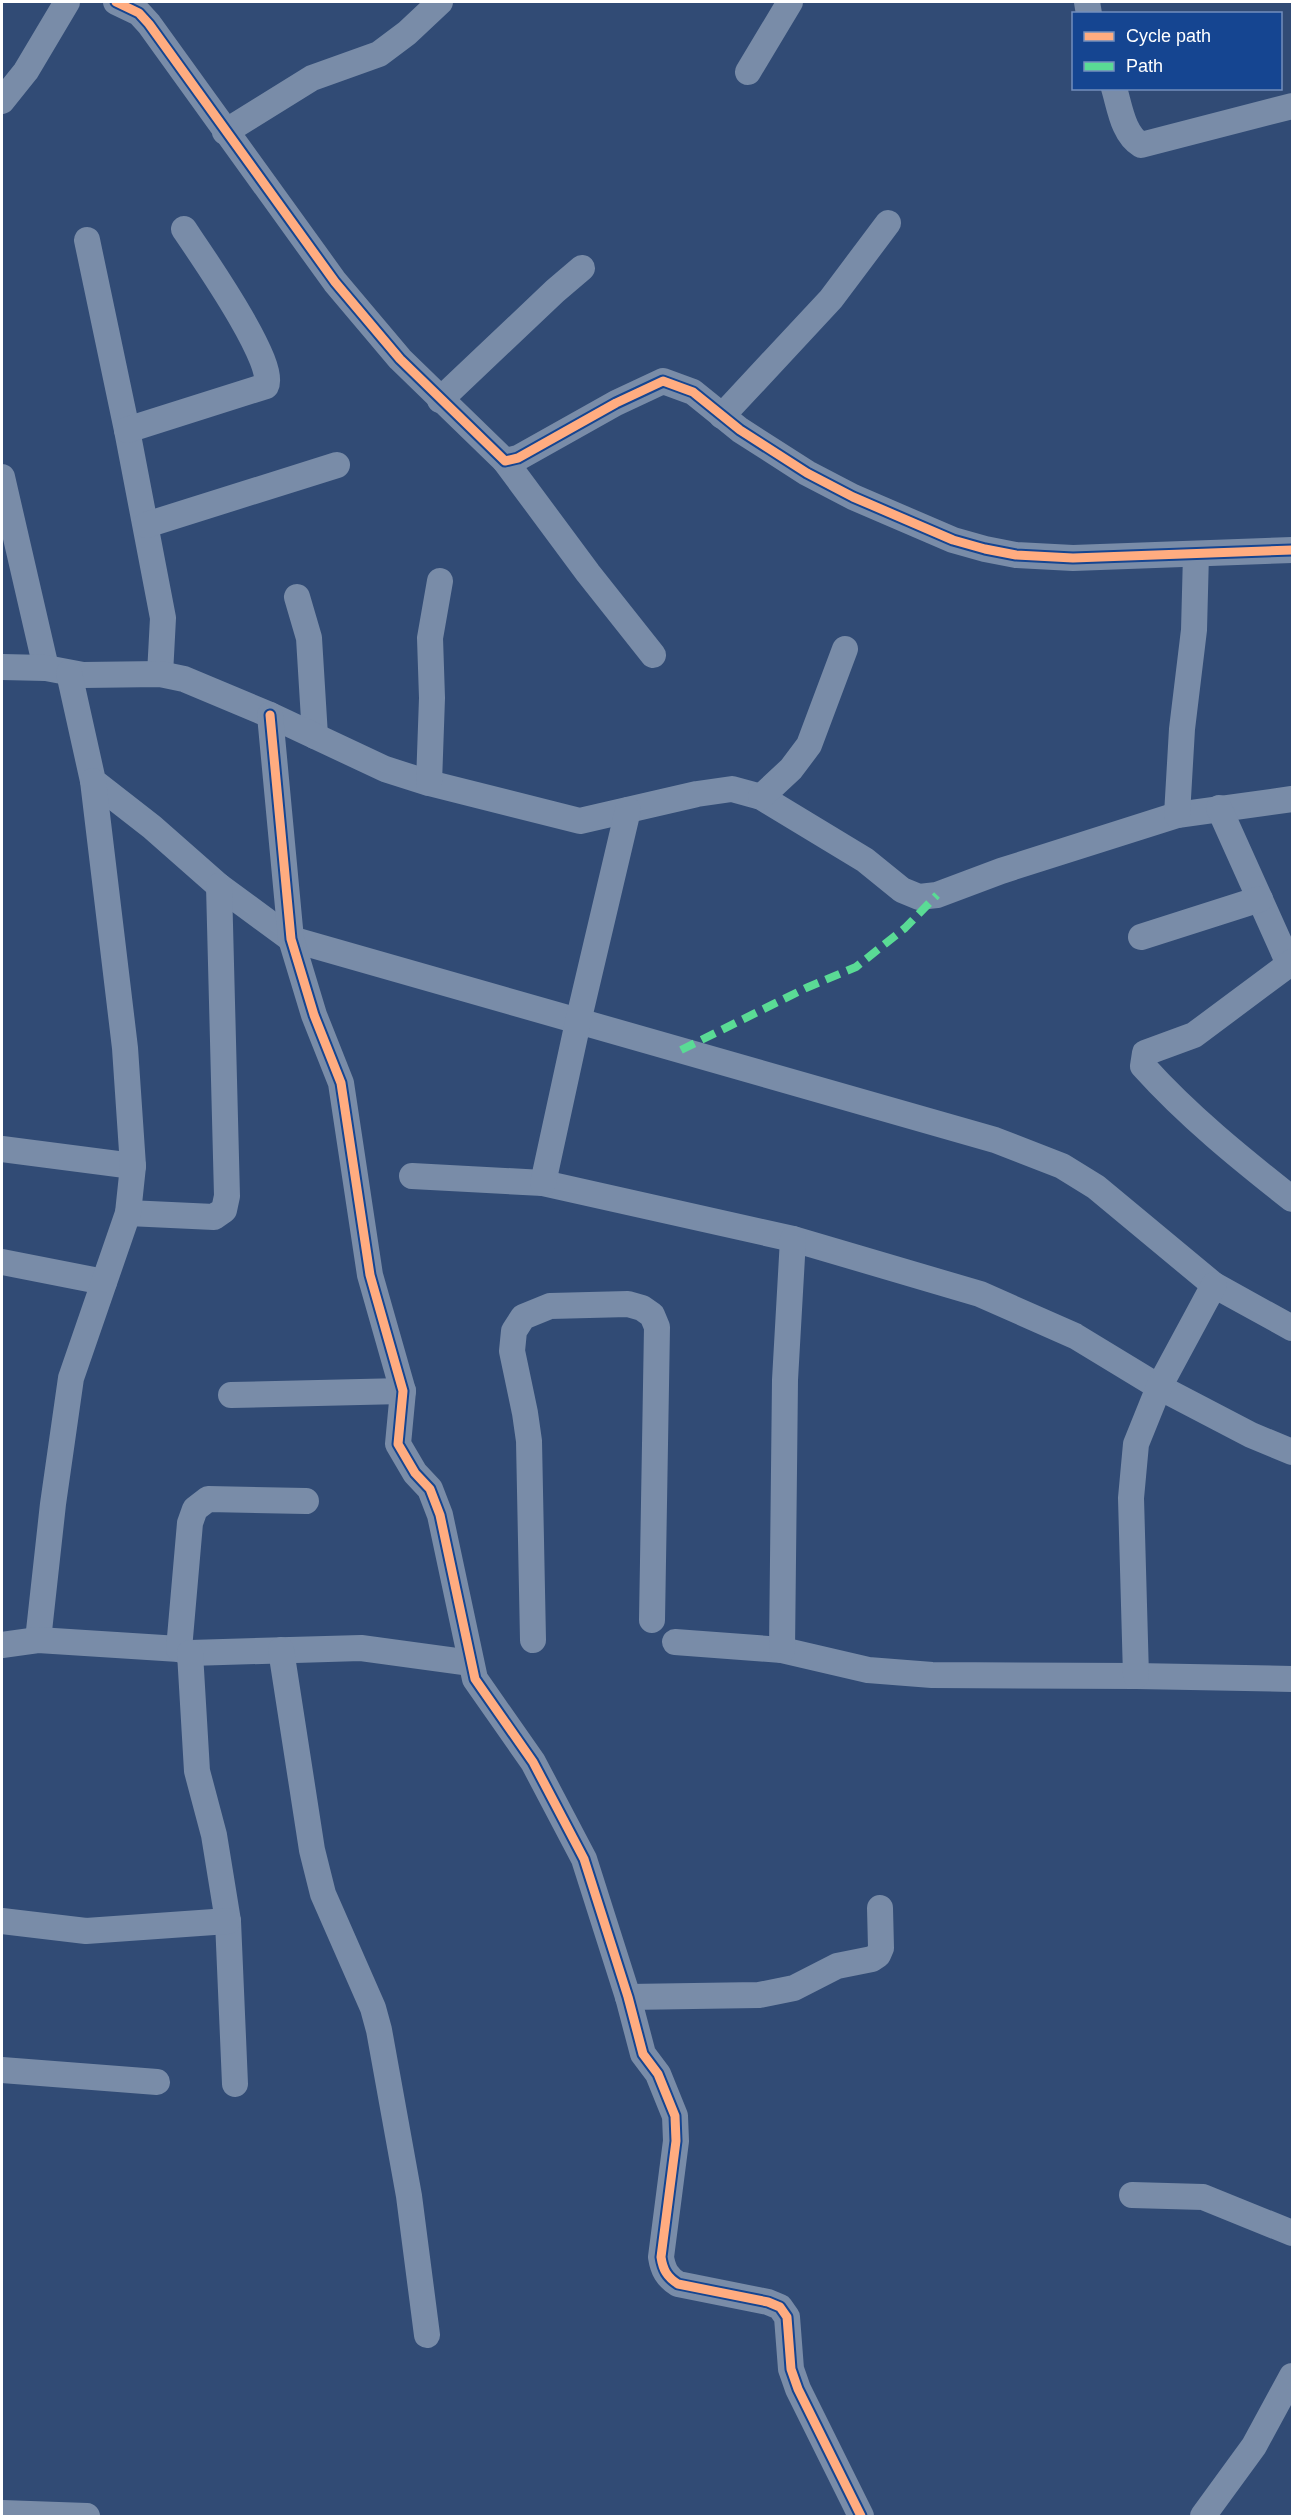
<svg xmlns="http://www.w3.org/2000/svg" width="1294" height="2518" font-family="Helvetica,sans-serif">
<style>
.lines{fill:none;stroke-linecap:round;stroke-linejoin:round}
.minor{stroke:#798ca8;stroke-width:26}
.quiet{stroke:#5adb95;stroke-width:8;stroke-dasharray:15 8;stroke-linecap:butt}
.cycleway-casing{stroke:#154591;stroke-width:13}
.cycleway{stroke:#ffac80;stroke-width:9}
</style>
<rect width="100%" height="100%" fill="#314b75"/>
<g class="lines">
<g class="minor">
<path d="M116,2L139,13L149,24L335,282L400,359L505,461L518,458L616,403L663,381L693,392L740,430L807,473L853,497L953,540L985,549L1016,555L1073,558L1292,550"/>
<path d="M1087,2L1089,14"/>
<path d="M748,72L790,2"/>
<path d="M1114,88C1120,108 1123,134 1141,145L1292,106"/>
<path d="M2,101L26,71L67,2"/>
<path d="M225,132L312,78L379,54L407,33L440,2"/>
<path d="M87,240L127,430L163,618L160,674"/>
<path d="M440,400L555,291L582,268"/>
<path d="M722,416L831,299L888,223"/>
<path d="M127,430L266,386C278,364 200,253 184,229"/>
<path d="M505,461L588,573L653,655"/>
<path d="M2,477L46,668"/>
<path d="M146,525L337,465"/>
<path d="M297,597L309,638L315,736"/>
<path d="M2,667L46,668L83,675L160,674L184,679L270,715L385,769L429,783L580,821L697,794L732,789L761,797L865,860L902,890L919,897L937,895L1001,871L1177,815L1292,799"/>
<path d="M69,673L93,781L152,827L219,886L291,939L995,1140L1062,1166L1096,1187L1214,1285L1292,1328"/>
<path d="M270,715L291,939L314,1015L341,1083L370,1275L403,1391L398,1444L415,1473L430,1489L440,1515L475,1679L533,1762L584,1859L628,1997L643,2054L658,2074L675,2116L676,2141L661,2257C663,2270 667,2277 678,2284L768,2302L780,2307L787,2317L791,2369L798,2389L861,2516"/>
<path d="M429,783L432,698L430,638L440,581"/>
<path d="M761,797L791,769L809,745L845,649"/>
<path d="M1219,808L1289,964"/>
<path d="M1177,815L1182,729L1194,630L1196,554"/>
<path d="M1141,937L1260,899"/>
<path d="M1292,962L1194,1035L1145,1053L1143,1066C1188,1116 1240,1158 1292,1199"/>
<path d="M2,1149L133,1166"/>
<path d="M412,1176L543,1183L793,1239L980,1294L1075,1336L1159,1387L1251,1435L1292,1452"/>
<path d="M543,1183L578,1022L628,810"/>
<path d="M128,1213L214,1217L224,1210L227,1196L219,886"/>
<path d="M2,1262L104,1282"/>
<path d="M231,1395L403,1391"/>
<path d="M38,1640L53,1504L71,1378L128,1213L133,1166L125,1048L93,781"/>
<path d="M533,1640L529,1441L525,1413L512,1351L514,1331L523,1317L550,1306L628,1304L642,1308L652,1315L657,1327L652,1620"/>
<path d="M675,1642L782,1650L868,1670L932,1675L1136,1676L1292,1679"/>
<path d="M2,1645L38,1640L179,1649L190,1653L361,1648L471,1663"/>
<path d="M179,1649L190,1523L195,1509L208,1499L306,1501"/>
<path d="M281,1650L312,1850L323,1894L373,2008L379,2030L409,2196L427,2335"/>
<path d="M782,1650L785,1380L793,1239"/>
<path d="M190,1653L197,1771L214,1835L228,1921L235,2084"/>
<path d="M1136,1676L1131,1498L1136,1444L1159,1387L1214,1285"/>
<path d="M2,1921L86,1931L228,1921"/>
<path d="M628,1997L759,1995L794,1988L837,1966L872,1959L878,1955L881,1948L880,1908"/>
<path d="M2,2070L157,2082"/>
<path d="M1132,2195L1203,2197L1292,2233"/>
<path d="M2,2513L87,2516"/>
<path d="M1203,2516L1254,2446L1292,2376"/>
</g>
<path class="quiet" d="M681,1050L806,988L856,967L905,928L937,895"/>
<g class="cycleway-casing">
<g id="cycleway">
<path d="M116,2L139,13L149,24L335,282L400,359L505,461L518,458L616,403L663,381L693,392L740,430L807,473L853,497L953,540L985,549L1016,555L1073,558L1292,550"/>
<path d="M270,715L291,939L314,1015L341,1083L370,1275L403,1391L398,1444L415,1473L430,1489L440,1515L475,1679L533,1762L584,1859L628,1997L643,2054L658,2074L675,2116L676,2141L661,2257C663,2270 667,2277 678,2284L768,2302L780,2307L787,2317L791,2369L798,2389L861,2516"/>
</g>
</g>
<use href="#cycleway" class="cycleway"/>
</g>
<rect width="1294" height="2518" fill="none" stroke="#ffffff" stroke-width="6"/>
<rect x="1072" y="12" width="210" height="78" fill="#154591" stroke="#738fbd" stroke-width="1.5"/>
<rect x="1084" y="32" width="30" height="9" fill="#ffac80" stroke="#738fbd" stroke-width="1.5"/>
<text x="1126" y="42" font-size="18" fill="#ffffff">Cycle path</text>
<rect x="1084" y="62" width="30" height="9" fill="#5adb95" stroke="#738fbd" stroke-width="1.5"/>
<text x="1126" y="72" font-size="18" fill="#ffffff">Path</text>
</svg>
